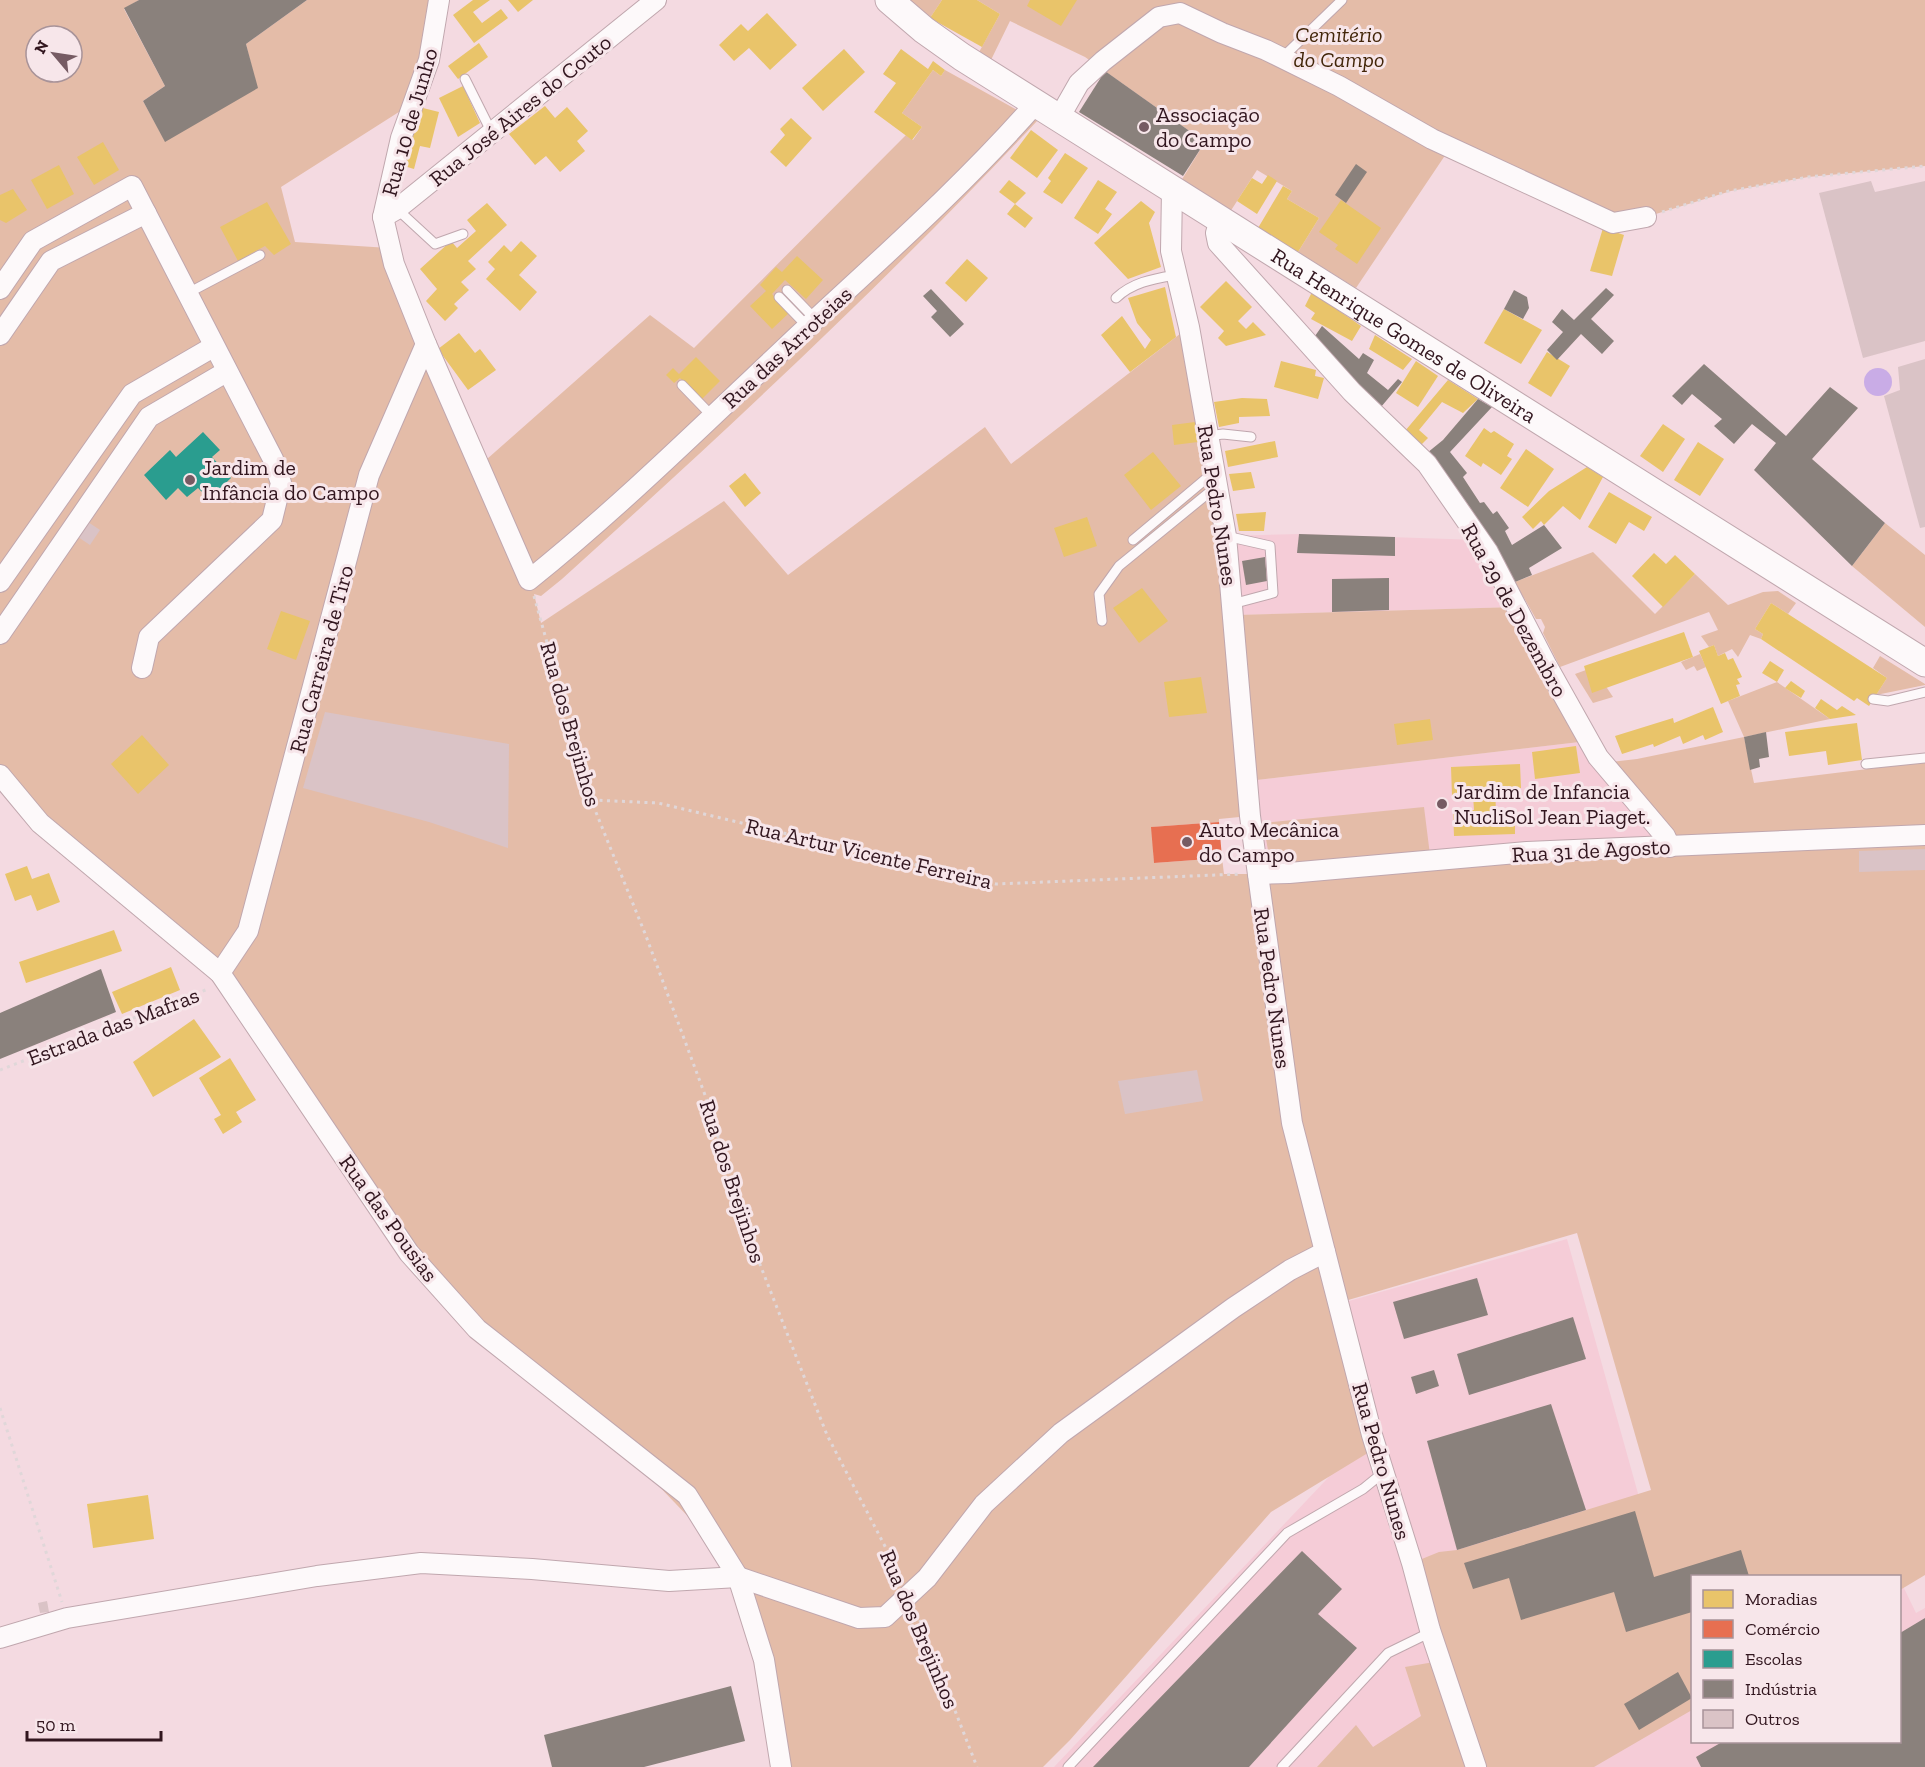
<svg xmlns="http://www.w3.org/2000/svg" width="1925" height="1767" font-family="'Zilla Slab',serif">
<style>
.built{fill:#f5ccd7}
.green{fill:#e4bca8;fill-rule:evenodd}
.water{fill:#c9ace6}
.homes{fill:#e9c46a}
.shops{fill:#e76f51}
.schools{fill:#2a9d8f}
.industry{fill:#8a817c}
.building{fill:#dac3c6}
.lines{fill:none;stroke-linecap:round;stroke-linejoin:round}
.lane-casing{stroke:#c0a7ae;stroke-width:11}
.street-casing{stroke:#c0a7ae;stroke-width:22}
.secondary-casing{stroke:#c0a7ae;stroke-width:29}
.path{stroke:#e0d7d9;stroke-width:3;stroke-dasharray:3 4.5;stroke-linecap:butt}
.lane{stroke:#fdf9fa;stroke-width:9}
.street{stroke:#fdf9fa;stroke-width:20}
.secondary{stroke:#fdf9fa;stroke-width:27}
.poi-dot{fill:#765b63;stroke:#f7e6ea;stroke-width:2}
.labels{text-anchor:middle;stroke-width:6;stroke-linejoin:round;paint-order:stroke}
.park-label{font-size:22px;font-style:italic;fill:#422509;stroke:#f7e6ea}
.street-label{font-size:22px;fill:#32161f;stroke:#f7e6ea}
.poi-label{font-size:22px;fill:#32161f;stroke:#f7e6ea;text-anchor:start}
</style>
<rect width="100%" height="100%" fill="#f4dae1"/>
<g class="built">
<path d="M1299,534L1479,540L1516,607L1234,615L1226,536Z"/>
<path d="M1588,741L1665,836L1258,874L1248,781Z"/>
<path d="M1567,1239L1639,1497L1692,1576V1742H1900V1580L1916,1613L1925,1608V1767H1054L1362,1442L1328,1307Z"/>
</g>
<g class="green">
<path d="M0,0H139L124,9L165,86L143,101L165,141L257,88L246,44L307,0H439L413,103L281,187L295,242L389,248L487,459L650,315L694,348L906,135L913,140L922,127L902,113L933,70L941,76L945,70L1037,121C887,281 725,432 562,579L541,596L534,594L541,623L724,501L788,575L985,427L1011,464L1189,327L1234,615L1516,607L1588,741L1248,781L1250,816L1219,819V822L1152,827L1154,863L1222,858L1224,874H1258L1669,847L1602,763L1637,759L1744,737L1728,701L1777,682L1830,719L1744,737L1754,783L1925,762V1575L1900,1590V1576H1692V1710L1594,1767H1317L1356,1725L1373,1747L1421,1716L1405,1667L1440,1661L1412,1563L1439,1552L1457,1550L1651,1490L1577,1233L1338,1303L1376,1448L1271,1512L1070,1740L1043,1767H781L764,1660L723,1553L606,1431L477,1329L409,1253L220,974L0,775ZM36,36H72V72H36Z"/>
<path d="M905,0H942L930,18Z"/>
<path d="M977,0H1338L1287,55L1345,0H1925V166L1808,177L1731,191L1646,217L1613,223L1450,148L1356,288L1298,252L1319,218L1287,199L1292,191L1257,170L1230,212L1181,181L1205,142L1085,57L1010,21L990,62L978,54L1000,14Z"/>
<path d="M1885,523L1925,555V627L1852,566Z"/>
<path d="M1593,552L1655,614L1695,574L1728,605L1763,592L1778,591L1796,603L1788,614L1771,603L1755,629L1763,634L1761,639L1750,635L1738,657L1732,649L1718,656L1714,645L1709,647L1701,636L1718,630L1709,612L1560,667L1543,633L1545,627L1541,619H1536L1515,582Z"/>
<path d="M1700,654L1706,667L1697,671L1694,666L1686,670L1681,662Z"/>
<path d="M1880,656L1925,684V685L1876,695L1887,678L1873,668Z"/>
<path d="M1586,670L1607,688L1613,697L1593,703L1575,674Z"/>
<path d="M1424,807L1430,855L1271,866L1263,823Z"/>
</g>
<circle class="water" cx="1878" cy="382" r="14"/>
<g class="homes">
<path d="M473,0H490L473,12L482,23L501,9L508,18L474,43L453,15Z"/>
<path d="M508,0H533L518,12Z"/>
<path d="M942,0H977L1000,14L982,47L930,18Z"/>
<path d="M1030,0H1077L1061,26L1027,6Z"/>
<path d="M767,13L797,45L770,70L749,48L734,61L719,45L741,24L748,31Z"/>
<path d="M479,43L488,57L458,79L448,66Z"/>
<path d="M844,49L865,72L823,111L802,88Z"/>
<path d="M901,49L928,69L933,61L945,70L941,76L933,70L902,113L922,127L912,140L874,112L896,83L883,74Z"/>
<path d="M463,86L480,123L458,137L439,98Z"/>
<path d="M545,106L555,118L567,107L588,131L577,141L585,151L560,172L546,156L535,165L509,134Z"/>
<path d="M419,107L439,112L430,148L420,146L414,169L404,166Z"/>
<path d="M791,118L812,138L786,167L770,152L785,135L780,129Z"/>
<path d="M1031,130L1058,150L1037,178L1010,158Z"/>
<path d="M103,142L119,170L94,185L77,157Z"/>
<path d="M1065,153L1088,168L1062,204L1043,192L1051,181L1048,178Z"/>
<path d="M59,165L74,194L47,209L31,180Z"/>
<path d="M1268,175L1277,181L1257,214L1237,201L1252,178L1262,184Z"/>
<path d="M1009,180L1026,193L1015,204L999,192Z"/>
<path d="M1098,180L1117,192L1105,209L1112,214L1098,234L1074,218Z"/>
<path d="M1283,186L1292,191L1287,199L1319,218L1298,252L1258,228Z"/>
<path d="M13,189L27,210L6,223L0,220V195Z"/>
<path d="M1341,200L1381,228L1357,264L1335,249L1338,245L1319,232Z"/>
<path d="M1141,201L1155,212L1149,223L1161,267L1128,279L1094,243Z"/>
<path d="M267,202L291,244L274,255L265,246L238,261L220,227Z"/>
<path d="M487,203L507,225L468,261L476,269L461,282L469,290L454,304L458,308L445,321L426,301L437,289L420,269L451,241L457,248L476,231L467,220Z"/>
<path d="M1015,204L1033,218L1025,228L1007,214Z"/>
<path d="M1603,228L1624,235L1612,276L1590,271Z"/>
<path d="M521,241L537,256L519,275L537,292L520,311L486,279L495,269L488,262L504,245L511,252Z"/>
<path d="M797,256L823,280L806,299L785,280L772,294L790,312L772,329L750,306L766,291L760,285L776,267L782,272Z"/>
<path d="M967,259L988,278L966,302L945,283Z"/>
<path d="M1226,281L1252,307L1238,321L1246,329L1253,322L1266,335L1226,346L1218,338L1224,331L1200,307Z"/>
<path d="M1165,287L1176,337L1130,372L1101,335L1122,316L1145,349L1151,340L1137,323L1128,298Z"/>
<path d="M1312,292L1361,326L1352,341L1311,319L1315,313L1305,306Z"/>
<path d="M1504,309L1542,330L1521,364L1484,343Z"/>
<path d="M459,333L475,353L480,349L496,370L468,390L438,349Z"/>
<path d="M1375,335L1412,359L1403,370L1369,349Z"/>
<path d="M1547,352L1570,366L1551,397L1528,383Z"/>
<path d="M696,357L720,381L701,400L680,378L674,383L666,375L673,368L679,374Z"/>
<path d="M1281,361L1316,370L1315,376L1324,378L1318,399L1274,387Z"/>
<path d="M1416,361L1438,376L1418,407L1396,393Z"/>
<path d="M1448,380L1478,399L1463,413L1442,402L1419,430L1428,438L1420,446L1405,431Z"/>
<path d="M1242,398L1267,399L1270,416L1239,417V423L1219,427L1214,402Z"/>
<path d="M1195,422L1198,442L1174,445L1172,425Z"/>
<path d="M1663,424L1685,439L1663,472L1640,456Z"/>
<path d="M1484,428L1491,433L1494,431L1514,444L1507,456L1512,459L1501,475L1483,463L1481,467L1465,456Z"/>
<path d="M1275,441L1278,457L1228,467L1225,451Z"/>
<path d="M1698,442L1724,459L1700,496L1674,480Z"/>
<path d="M1526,449L1554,469L1528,507L1500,488Z"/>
<path d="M1153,452L1181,486L1151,510L1124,475Z"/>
<path d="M1587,467L1603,477L1580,520L1563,506L1544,525L1541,521L1533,529L1522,517L1549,491Z"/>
<path d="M1251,472L1255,488L1233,491L1229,474Z"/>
<path d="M745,473L761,493L745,507L729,486Z"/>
<path d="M1609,492L1652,517L1644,531L1629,522L1616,544L1588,527Z"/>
<path d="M1266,512L1264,531H1239L1236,514Z"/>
<path d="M1087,517L1097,546L1064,557L1054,528Z"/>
<path d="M1654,553L1666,564L1675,555L1695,574L1663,607L1632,576Z"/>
<path d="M1142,588L1168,621L1139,643L1113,608Z"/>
<path d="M1771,603L1887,678L1869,706L1857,698L1854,701L1761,639L1763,634L1755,629Z"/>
<path d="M281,611L310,621L296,660L267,649Z"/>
<path d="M1684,632L1693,657L1592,693L1584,666Z"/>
<path d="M1714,645L1718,656L1725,653L1728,660L1733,658L1742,677L1737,679L1740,684L1736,685L1740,696L1721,704L1699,651Z"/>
<path d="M1770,661L1784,670L1777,682L1762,673Z"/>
<path d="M1201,677L1207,713L1169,717L1164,682Z"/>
<path d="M1791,681L1805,691L1801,698L1785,688Z"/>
<path d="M1821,699L1837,710L1842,706L1856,715L1830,719L1815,708Z"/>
<path d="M1713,707L1723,732L1705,740L1703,735L1683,744L1680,736L1654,747L1653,744L1622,754L1615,736L1673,718L1674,723Z"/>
<path d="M1430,719L1433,740L1397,745L1394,724Z"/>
<path d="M1857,723L1862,760L1828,765L1826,751L1789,756L1785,732Z"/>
<path d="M142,735L169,765L138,794L111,764Z"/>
<path d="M1576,746L1580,773L1535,779L1532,752Z"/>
<path d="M1520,764L1521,788L1495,789L1496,811L1515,810V834L1454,836L1453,810H1474L1473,795L1452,796L1451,767Z"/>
<path d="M27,866L32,879L49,873L60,902L37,911L31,895L15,901L5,874Z"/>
<path d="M114,930L122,951L26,983L19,962Z"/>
<path d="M171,967L180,990L122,1014L112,992Z"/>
<path d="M194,1019L221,1057L153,1097L133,1062Z"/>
<path d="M230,1058L256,1100L236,1112L242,1122L223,1134L214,1119L221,1115L199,1078Z"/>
<path d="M148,1495L154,1539L93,1548L87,1504Z"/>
</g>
<path class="shops" d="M1219,822L1222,858L1154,863L1151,827Z"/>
<path class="schools" d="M203,432L220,450L212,457L231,478L209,499L198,488L187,497L178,488L166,500L144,475L170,450L176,457Z"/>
<g class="industry">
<path d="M139,0H307L246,44L258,88L165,142L143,101L165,86L124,8Z"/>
<path d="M1105,71L1205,142L1183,176L1079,112Z"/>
<path d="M1356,164L1367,172L1346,203L1335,195Z"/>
<path d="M1606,288L1614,295L1591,319L1614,341L1602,354L1581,334L1557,360L1547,350L1563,332L1552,322L1562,309L1574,320Z"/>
<path d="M931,289L964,324L950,337L931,317L937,311L923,296Z"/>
<path d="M1514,290L1527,297L1529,308L1523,319L1504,309Z"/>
<path d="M1322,326L1359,359L1363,353L1374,360L1367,373L1388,390L1398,379L1402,382L1381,407L1357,385L1315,336Z"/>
<path d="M1704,364L1786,436L1830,387L1858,408L1812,459L1885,523L1852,566L1754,470L1776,443L1752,424L1734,444L1714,426L1722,419L1692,394L1682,405L1672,396Z"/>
<path d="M1478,399L1492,407L1450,452L1467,473L1463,477L1480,503L1484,502L1493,514L1497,511L1509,528L1505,531L1512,545L1544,525L1562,548L1529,568L1532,575L1515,582L1471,509L1437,461L1427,453L1443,440Z"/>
<path d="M1299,534L1395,537V556L1297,553Z"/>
<path d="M1265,557L1267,581L1246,585L1242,561Z"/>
<path d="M1389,578V610L1332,612V579Z"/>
<path d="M364,727L425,744L416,788L351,771Z"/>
<path d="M1766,732L1769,757L1759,759L1760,767L1750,770L1744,737Z"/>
<path d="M101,969L116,1012L0,1059V1013Z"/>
<path d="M1477,1278L1488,1315L1404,1339L1393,1302Z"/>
<path d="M1573,1317L1586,1359L1469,1395L1457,1354Z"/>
<path d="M1434,1370L1439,1386L1416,1394L1411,1377Z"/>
<path d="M1551,1404L1586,1510L1457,1550L1427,1441Z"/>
<path d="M1635,1511L1654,1577L1741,1550L1749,1576H1692V1612L1626,1632L1614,1592L1521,1620L1509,1578L1473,1589L1464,1563Z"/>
<path d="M1302,1551L1342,1589L1318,1614L1357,1648L1249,1767H1093Z"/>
<path d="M1925,1618V1767H1701L1696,1757L1722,1742H1900V1633Z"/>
<path d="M1678,1672L1692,1698L1639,1730L1624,1704Z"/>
<path d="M731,1686L745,1741L644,1767H552L544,1735Z"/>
</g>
<g class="building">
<path d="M1871,181L1875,192L1925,181V341L1863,358L1819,193Z"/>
<path d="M1925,359V527L1920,528L1884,396L1900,390L1898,367Z"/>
<path d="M88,522L100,530L90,545L78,537Z"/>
<path d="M325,712L509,744L508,848L429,822L303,788Z"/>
<path d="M1925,849V870L1859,872V851Z"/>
<path d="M1197,1070L1203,1101L1125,1114L1118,1081Z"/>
<path d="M47,1601L49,1612L40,1613L38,1603Z"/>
</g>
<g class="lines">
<g class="lane-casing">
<g id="lane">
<path d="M1282,58L1342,0"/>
<path d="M465,79L492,133"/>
<path d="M397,209L435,244L463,234"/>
<path d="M787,290L816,320"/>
<path d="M188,293L260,255"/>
<path d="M779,297L808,327"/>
<path d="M1116,298C1133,282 1153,279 1176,275"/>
<path d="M682,385L713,417"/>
<path d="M1208,436L1223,434L1251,437"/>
<path d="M1226,536L1270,546L1273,593L1232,604"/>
<path d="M1133,540L1214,472"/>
<path d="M1102,621L1099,594L1119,566L1217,486"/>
<path d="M1873,699L1888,701L1925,692"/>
<path d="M1866,764L1925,758"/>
<path d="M1068,1767L1287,1533L1363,1489L1384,1472"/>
<path d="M1282,1767L1388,1653L1431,1632"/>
</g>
</g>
<g class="street-casing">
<g id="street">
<path d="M439,0L429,60L401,138L383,217L394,264L426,344L529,580C620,507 703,425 788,345C872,266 960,190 1036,103"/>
<path d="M1059,118L1079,83L1103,61L1159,17L1180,13L1222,33L1266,50L1339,86L1432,139L1613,223L1646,217"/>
<path d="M1172,190L1171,251L1189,327L1226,536L1250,816L1292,1123L1372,1435L1412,1563L1430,1630L1476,1767"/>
<path d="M383,217L397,209L656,0"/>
<path d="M1220,220L1216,233L1218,243L1352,392L1427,464L1488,552L1547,666L1598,757L1665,836L1670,847"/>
<path d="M0,289L33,241L132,186L273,459L281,483L272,520L149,637L142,668"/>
<path d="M0,335L51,261L146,213"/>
<path d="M0,582L132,394L213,347"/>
<path d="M0,634L149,417L226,372"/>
<path d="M0,775L40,823L220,973L409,1253L477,1329L687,1495L738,1577L764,1660L781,1767"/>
<path d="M1258,874L1289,873L1527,852L1925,835"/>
<path d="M220,973L248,931L369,475L426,344"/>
<path d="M0,1638L67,1618L317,1576L421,1563L532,1569L669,1581L738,1577L859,1618L885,1617L927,1578L984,1504L1061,1433L1233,1308L1290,1270L1325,1252"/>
</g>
</g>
<g class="secondary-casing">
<g id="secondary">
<path id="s1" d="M889,0L924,30L962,57L1925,663"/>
</g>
</g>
<g class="path">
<path d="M1662,212L1729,191L1808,177L1925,166"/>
<path d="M534,596L591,800L646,936L705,1095L750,1239L827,1435L901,1577"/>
<path d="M592,800L658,803L996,884L1241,874"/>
<path d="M0,1070L208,989"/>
<path d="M0,1408L62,1602"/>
<path d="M917,1613L977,1767"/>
</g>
<use href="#lane" class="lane"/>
<use href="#street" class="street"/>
<use href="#secondary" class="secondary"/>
</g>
<g class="poi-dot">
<circle cx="1144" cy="127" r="6"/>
<circle cx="190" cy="480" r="6"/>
<circle cx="1442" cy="804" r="6"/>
<circle cx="1187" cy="842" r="6"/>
</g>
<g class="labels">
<g class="park-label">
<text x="1339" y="42">Cemitério<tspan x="1339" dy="25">do Campo</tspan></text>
</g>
<g class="street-label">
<text transform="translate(520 110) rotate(-39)" y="8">Rua José Aires do Couto</text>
<text transform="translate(409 122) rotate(-74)" y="8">Rua 10 de Junho</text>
<text dy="8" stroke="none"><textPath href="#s1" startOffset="615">Rua Henrique Gomes de Oliveira</textPath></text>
<text transform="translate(787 347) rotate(-43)" y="8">Rua das Arroteias</text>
<text transform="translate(1218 505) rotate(81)" y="8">Rua Pedro Nunes</text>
<text transform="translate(1515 610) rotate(61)" y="8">Rua 29 de Dezembro</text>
<text transform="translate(321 659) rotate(-75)" y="8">Rua Carreira de Tiro</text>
<text transform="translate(571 724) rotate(74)" y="8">Rua dos Brejinhos</text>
<text transform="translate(1591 850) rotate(-3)" y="8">Rua 31 de Agosto</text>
<text transform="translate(869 853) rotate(13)" y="8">Rua Artur Vicente Ferreira</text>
<text transform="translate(1273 988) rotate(82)" y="8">Rua Pedro Nunes</text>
<text transform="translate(113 1026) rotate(-21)" y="8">Estrada das Mafras</text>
<text transform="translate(733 1181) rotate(72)" y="8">Rua dos Brejinhos</text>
<text transform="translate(389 1218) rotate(54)" y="8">Rua das Pousias</text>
<text transform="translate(1382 1461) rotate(74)" y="8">Rua Pedro Nunes</text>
<text transform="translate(920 1629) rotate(67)" y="8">Rua dos Brejinhos</text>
</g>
<g class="poi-label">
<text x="1156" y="122">Associação<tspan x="1156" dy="25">do Campo</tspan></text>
<text x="202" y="475">Jardim de<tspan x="202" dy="25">Infância do Campo</tspan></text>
<text x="1454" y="799">Jardim de Infancia<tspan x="1454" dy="25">NucliSol Jean Piaget.</tspan></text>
<text x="1199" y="837">Auto Mecânica<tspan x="1199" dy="25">do Campo</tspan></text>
</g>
</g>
<rect x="1691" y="1575" width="210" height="168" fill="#f7e6ea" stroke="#a89399" stroke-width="1.5"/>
<rect x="1703" y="1590" width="30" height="18" fill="#e9c46a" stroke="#a89399" stroke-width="1.5"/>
<text x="1745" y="1605" font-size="18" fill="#32161f">Moradias</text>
<rect x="1703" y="1620" width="30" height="18" fill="#e76f51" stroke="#a89399" stroke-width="1.5"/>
<text x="1745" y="1635" font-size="18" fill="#32161f">Comércio</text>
<rect x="1703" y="1650" width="30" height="18" fill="#2a9d8f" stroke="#a89399" stroke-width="1.5"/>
<text x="1745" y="1665" font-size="18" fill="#32161f">Escolas</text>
<rect x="1703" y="1680" width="30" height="18" fill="#8a817c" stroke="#a89399" stroke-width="1.5"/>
<text x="1745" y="1695" font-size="18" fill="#32161f">Indústria</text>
<rect x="1703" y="1710" width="30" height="18" fill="#dac3c6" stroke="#a89399" stroke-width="1.5"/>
<text x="1745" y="1725" font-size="18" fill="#32161f">Outros</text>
<g transform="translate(54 54) rotate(299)"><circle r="28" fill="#f7e6ea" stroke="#a89399" stroke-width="1.5"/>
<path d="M0-4.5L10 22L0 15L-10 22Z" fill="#765b63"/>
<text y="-9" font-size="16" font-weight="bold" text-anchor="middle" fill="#32161f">N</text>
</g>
<path d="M27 1731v9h134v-9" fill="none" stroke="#32161f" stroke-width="3"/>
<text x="36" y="1731" font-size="18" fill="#32161f" stroke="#f7e6ea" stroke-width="4.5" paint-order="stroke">50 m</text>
</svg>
